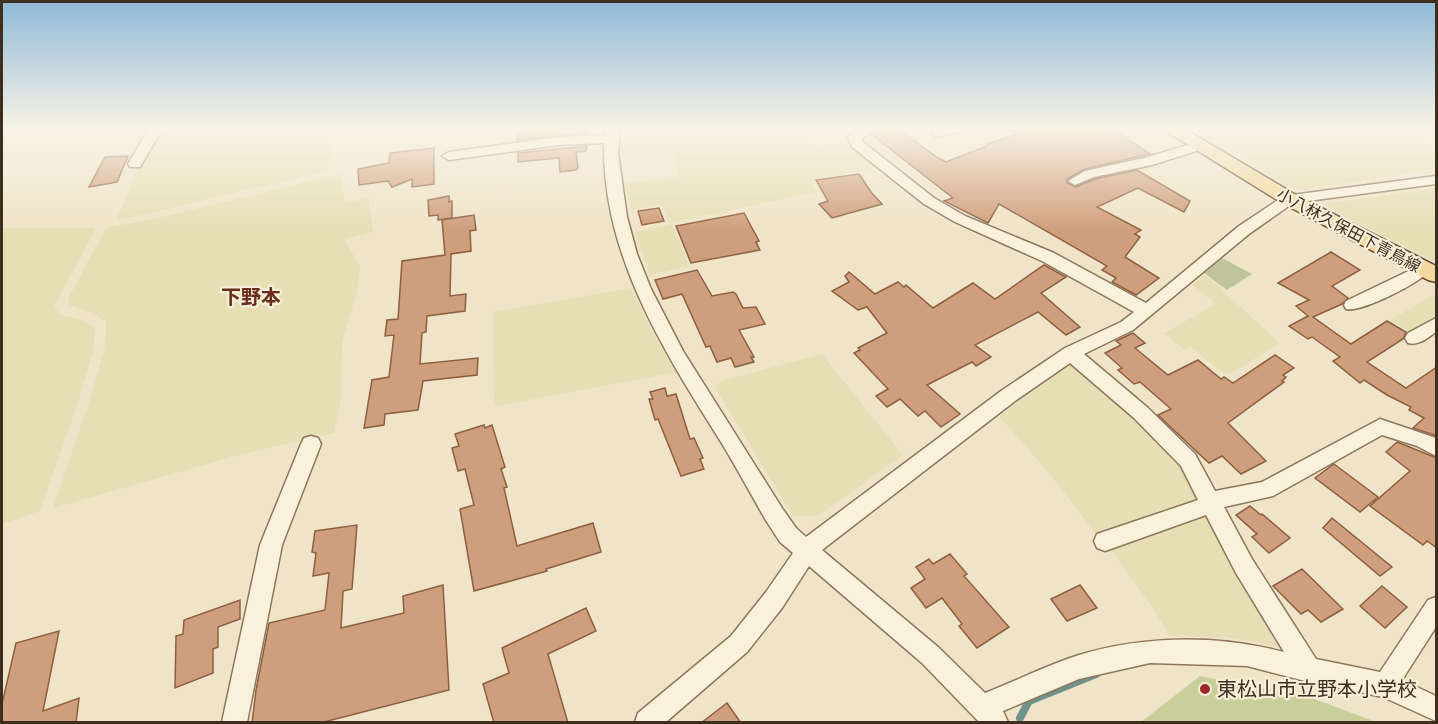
<svg xmlns="http://www.w3.org/2000/svg" width="1438" height="724" font-family="'Playfair Display','Noto Sans JP',serif">
<style>
.farmland{fill:#e6deb5}
.green{fill:#c9cf9b}
.cemetery{fill:#bfc49a}
.lines{fill:none;stroke-linecap:round;stroke-linejoin:round}
.stream{stroke:#6f938a;stroke-width:8}
.building{fill:#cf9f7d;stroke:#8d5f41;stroke-width:1.5}
.minor-casing{stroke:#8d765c;stroke-width:3}
.major-casing{stroke:#5b4430;stroke-width:3}
.minor{fill:#faf1dc;fill-rule:evenodd}
.major{fill:#f3d9a0;fill-rule:evenodd}
.poi-dot{fill:#9e2a2b;stroke:#f7eed8;stroke-width:2}
.labels{text-anchor:middle;stroke-width:4.5;stroke-linejoin:round;paint-order:stroke}
.street-label{font-size:16px;fill:#3d2e20;stroke:#f7eed8}
.quarter-label{font-size:20px;font-weight:bold;fill:#6b2e1e;stroke:#f7eed8}
.near-poi-label{font-size:20px;fill:#3d2e20;stroke:#f7eed8;text-anchor:start}
</style>
<rect width="100%" height="100%" fill="#f0e4c8"/>
<g class="farmland">
<path d="M161,128H345L334,131L327,171L116,221L138,168Z"/>
<path d="M718,128H801L815,147L845,139L877,167L867,171L810,179L817,192L669,223L663,204L631,210L625,183L678,178L674,154L622,157L621,135Z"/>
<path d="M1192,128H1411L1436,150V169L1302,190L1288,186Z"/>
<path d="M340,174L345,203L369,198L373,232L344,239L360,266L357,292L342,342L341,398L334,433L235,456L53,508L90,399L105,346L106,322L94,313L69,305L68,299L105,230L110,227L162,217Z"/>
<path d="M1436,188V262L1328,208L1327,203Z"/>
<path d="M672,224L689,266L650,275L635,232Z"/>
<path d="M2,228H96L54,307L61,315L82,320L95,328L93,351L78,403L40,511L2,524Z"/>
<path d="M1204,275L1223,290L1226,294L1280,343L1230,374L1219,370L1191,347L1185,350L1164,333L1216,304L1192,285Z"/>
<path d="M631,288L653,334L677,372L497,406L494,400L493,312Z"/>
<path d="M1436,294V318L1411,333L1390,320Z"/>
<path d="M822,354L903,455L818,516H793L714,386L725,380Z"/>
<path d="M1069,364L1076,365L1149,429L1181,465L1200,500L1098,536L1043,466L999,416Z"/>
<path d="M1206,511L1286,648L1226,637L1170,636L1152,607L1109,547Z"/>
</g>
<path class="green" d="M1200,676L1312,698L1376,722H1141Z"/>
<path class="cemetery" d="M1222,258L1252,274L1227,290L1204,273Z"/>
<g class="lines">
<path class="stream" d="M1020,718L1029,701L1096,674"/>
</g>
<g class="building">
<path d="M517,128H590L589,133L517,140Z"/>
<path d="M877,128H897L938,158L946,162L985,147L987,144L1017,134L1010,128H1111L1150,154L1085,169L1067,179V183L1076,187L1095,179L1137,170L1190,201L1184,212L1138,188L1097,207L1141,230L1135,234L1140,237L1125,257L1159,278L1136,295L1112,282L1116,278L1102,270L1107,266L999,204L988,223L944,201L953,198L871,134Z"/>
<path d="M587,146L586,151L576,152L578,168L576,170L560,172L559,158L518,162V153Z"/>
<path d="M434,148V184L412,187V179L392,187L388,181L359,185L358,169L389,163L390,153Z"/>
<path d="M128,156L117,182L89,187L105,157Z"/>
<path d="M859,174L871,192L882,204L832,218L819,204L828,201L816,180Z"/>
<path d="M449,196V202L452,201V218L438,220V215L429,216L428,200Z"/>
<path d="M659,208L664,221L642,225L638,211Z"/>
<path d="M744,213L759,241L756,242L760,250L691,263L676,226Z"/>
<path d="M474,215L476,230L470,231L471,251L451,254L450,296L466,294L465,311L427,316L426,332L422,333L420,364L478,358L477,375L423,381L418,410L385,414L384,425L364,428L372,380L389,377L394,335L385,336L387,320L398,319L402,261L445,255L442,220Z"/>
<path d="M1331,252L1360,270L1332,286L1348,298L1342,304L1313,317L1351,344L1387,321L1406,332L1403,339L1367,362L1406,388L1437,367V436L1413,428L1424,418L1409,410L1411,407L1387,395L1364,380L1360,383L1333,361L1340,357L1312,337L1308,339L1289,326L1308,316L1296,306L1309,300L1278,283Z"/>
<path d="M1044,265L1066,277L1041,293L1080,327L1066,335L1038,312L975,345L991,357L976,366L972,362L927,385L960,414L941,427L925,411L918,416L900,399L887,407L876,396L888,389L854,353L860,350L858,348L887,333L867,307L858,310L832,291L849,282L845,276L849,272L875,294L898,282L904,287L906,285L933,308L973,283L995,299Z"/>
<path d="M697,270L712,296L733,292L736,294L743,308L756,307L765,324L739,330L754,357H751L754,362L735,367L731,358L717,362L710,346L706,347L682,294L663,299L655,280Z"/>
<path d="M1133,333L1145,343L1135,348L1168,375L1198,360L1221,379L1224,377L1233,383L1275,355L1294,368L1283,375L1286,377L1282,381L1284,382L1228,423L1266,461L1241,474L1222,456L1209,463L1179,435L1158,415L1171,409L1140,382L1134,384L1118,370L1122,368L1105,353L1121,345L1116,341Z"/>
<path d="M665,388L667,396L676,394L690,439L694,438L703,458L700,459L704,469L681,476L658,419L655,420L649,399H653L650,392Z"/>
<path d="M484,425L485,428L492,425L505,467L501,469L507,487L504,488L517,546L593,523L601,552L546,569L547,571L474,591L460,509L474,505L465,469L458,471L452,448L459,446L455,434Z"/>
<path d="M1397,442L1437,458V548L1427,541L1423,545L1370,506L1410,471L1386,452Z"/>
<path d="M1334,464L1378,497L1360,512L1315,478Z"/>
<path d="M1250,506L1261,515L1262,514L1290,538L1269,553L1252,537L1257,534L1236,515Z"/>
<path d="M1332,518L1392,567L1380,576L1323,528Z"/>
<path d="M357,525L352,589L343,591L341,628L404,613L403,596L443,585L449,690L320,723H252L256,690L269,623L325,610L329,573L313,576L316,553L312,552L315,531Z"/>
<path d="M950,554L967,574L964,576L1009,627L977,648L959,626L962,624L942,598L926,608L911,588L925,579L916,567L929,559L933,564Z"/>
<path d="M1302,569L1343,609L1321,622L1308,610L1301,614L1273,586Z"/>
<path d="M1080,585L1097,608L1067,621L1051,599Z"/>
<path d="M1382,586L1407,607L1385,628L1360,606Z"/>
<path d="M240,600V619L218,627V647L213,649V673L175,688L176,636L183,634L184,620Z"/>
<path d="M586,608L596,631L548,654L568,723H494L483,684L509,673L502,648Z"/>
<path d="M59,631L43,711L79,698L76,723H2V704L16,643Z"/>
<path d="M727,703L741,723H701Z"/>
</g>
<g class="lines">
<g class="minor-casing">
<g id="minor">
<path d="M149,128H163L140,167H130L128,164Z"/>
<path d="M606,128H620L618,153L627,217L637,254L651,289L683,351L782,508L796,528L806,537L1001,391L1065,348L1121,322L1134,312L1042,261L955,222L924,204L852,147L848,138L859,128H875L862,139L863,142L934,198L965,216L1054,253L1146,303L1239,226L1284,196L1436,176V184L1293,203L1249,234L1133,330L1084,354L1148,408L1195,454L1215,491L1262,482L1380,419L1436,438V456L1417,446L1382,435L1273,496L1224,507L1252,559L1316,659L1380,672L1428,600L1436,597V627L1402,680L1436,696V721L1383,697L1309,682L1247,666L1150,663L1079,679L1003,711L1008,722H979L922,663L809,566L782,608L747,652L666,722H635L638,713L731,636L766,592L793,553L780,542L767,522C751,495 737,468 721,442C664,351 602,255 604,143L559,145L449,160L442,156L449,152L559,137L605,135ZM1070,363L1134,418L1181,466L1198,500L1097,534L1094,541L1097,548L1105,551L1206,515L1236,573L1284,652C1218,635 1145,635 1079,655C1047,665 1016,681 985,693L938,647L822,550L1015,401Z"/>
<path d="M965,128L963,131L937,137L930,133L940,128Z"/>
<path d="M1198,142L1205,146L1203,149L1152,165L1094,177L1075,185L1068,181L1085,171L1144,158Z"/>
<path d="M1423,264L1429,265L1431,269C1423,282 1360,313 1346,309L1344,305L1346,301Z"/>
<path d="M1436,318V332C1427,338 1419,346 1408,343L1405,338L1408,333Z"/>
<path d="M311,436L318,438L321,444L282,545L247,722H222L260,545L301,444L304,438Z"/>
</g>
</g>
<g class="major-casing">
<path id="major" d="M1161,128H1183L1296,195L1436,266V282L1428,280L1282,203Z"/>
</g>
<use href="#minor" class="minor"/>
<use href="#major" class="major"/>
</g>
<linearGradient id="sky" x2="0" y2="1"><stop stop-color="#8fbad6"/><stop offset="0.56" stop-color="#f8f3e6"/><stop offset="1" stop-color="#f8f3e6" stop-opacity="0"/></linearGradient>
<rect width="1438" height="230" fill="url(#sky)"/>
<circle class="poi-dot" cx="1205" cy="689" r="6"/>
<g class="labels">
<g class="street-label">
<text transform="translate(1349 230) rotate(28)" y="6">小八林久保田下青鳥線</text>
</g>
<g class="quarter-label">
<text x="251" y="304">下野本</text>
</g>
<g class="near-poi-label">
<text x="1217" y="696">東松山市立野本小学校</text>
</g>
</g>
<rect width="1438" height="724" fill="none" stroke="#3d2e20" stroke-width="6"/>
</svg>
